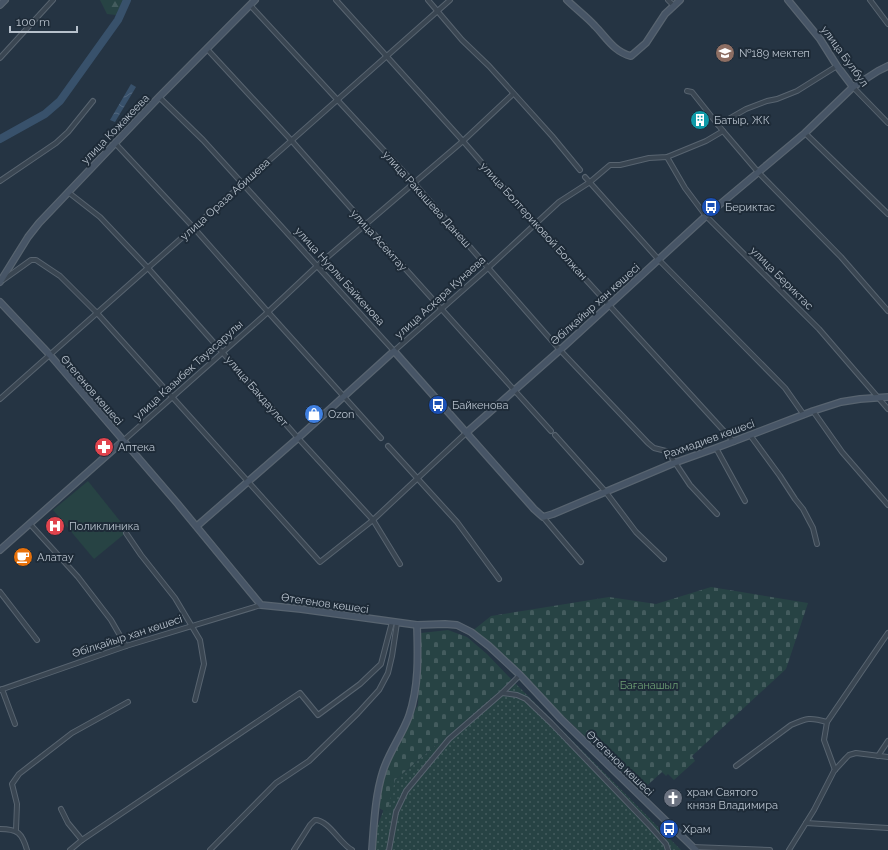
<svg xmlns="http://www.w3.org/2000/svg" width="888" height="850" font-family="Raleway,sans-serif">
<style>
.grass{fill:url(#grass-dots)}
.forest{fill:url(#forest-firs)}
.cemetery{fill:url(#cemetery-stones)}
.green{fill:#274344}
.water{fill:url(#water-waves)}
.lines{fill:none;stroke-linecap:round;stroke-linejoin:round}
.river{stroke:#38516b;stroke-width:8}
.street-casing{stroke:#586470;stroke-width:6}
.secondary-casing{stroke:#586470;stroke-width:8}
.street{stroke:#3a4652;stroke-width:4}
.secondary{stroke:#475566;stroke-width:5.5}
.labels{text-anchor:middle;stroke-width:4;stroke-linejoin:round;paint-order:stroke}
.poi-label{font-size:11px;fill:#b7c1cc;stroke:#1e2b38;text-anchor:start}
.street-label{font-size:11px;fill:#b7c1cc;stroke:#1e2b38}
.park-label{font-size:11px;fill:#6d9e74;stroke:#1e2b38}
</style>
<defs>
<pattern id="grass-dots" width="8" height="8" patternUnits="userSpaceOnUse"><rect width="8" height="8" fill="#274344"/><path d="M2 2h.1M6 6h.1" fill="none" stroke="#445c5e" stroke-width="1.8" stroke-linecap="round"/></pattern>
<pattern id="forest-firs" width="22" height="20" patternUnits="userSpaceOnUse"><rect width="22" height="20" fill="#274344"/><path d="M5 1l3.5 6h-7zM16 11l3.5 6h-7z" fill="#445c5e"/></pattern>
<pattern id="cemetery-stones" width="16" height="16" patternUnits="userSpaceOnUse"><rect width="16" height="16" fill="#274344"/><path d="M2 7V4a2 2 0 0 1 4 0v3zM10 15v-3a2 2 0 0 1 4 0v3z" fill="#445c5e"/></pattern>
<pattern id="water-waves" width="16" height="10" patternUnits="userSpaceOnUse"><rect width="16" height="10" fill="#38516b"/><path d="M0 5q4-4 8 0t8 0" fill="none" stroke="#53687f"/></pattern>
</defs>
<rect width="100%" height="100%" fill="#253443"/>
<path class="grass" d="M512,680L681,850H371L374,835L395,780Z"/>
<path class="forest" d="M100,0H123L116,15L107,14Z"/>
<g class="cemetery">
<path d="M711,587L808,603L786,669L692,756L695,761L674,780L668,774L666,776L662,772L642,790L520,675L471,632L491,616L609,597L656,604Z"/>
<path d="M448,630L467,637L487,654L512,680L395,780L387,813L376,806L393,750L418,705L421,633Z"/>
</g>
<path class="green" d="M88,481L128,531L94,559L53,510Z"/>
<path class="water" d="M131,84L136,87L115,122L110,120Z"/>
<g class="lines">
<path class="river" d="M0,139L45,114L60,101L118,20L127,0"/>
<g class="street-casing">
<g id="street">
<path d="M336,0L463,141L535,224L734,442"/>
<path d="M428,0L462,40L489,66L552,136L580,170"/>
<path d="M668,0L674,6"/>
<path d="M870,0L888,24"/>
<path d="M250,5L414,183L560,350L648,443L654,448L666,451L670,455L690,485L717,514"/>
<path d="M207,49L291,140L366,225L551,431"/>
<path d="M0,58L53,0"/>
<path d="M853,87L888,123"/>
<path d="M687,91L692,92L723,131L758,172L841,257L888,311"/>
<path d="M159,97L203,140L394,351L489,267L559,202L590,182L610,165H620L649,158L667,157L706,141L723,131"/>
<path d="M718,125L746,109L767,101L777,99L797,91L837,66"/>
<path d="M805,133L888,214"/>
<path d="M115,143L194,228L268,312L381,438"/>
<path d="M667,157L685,188L706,216L819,329L888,409"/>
<path d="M585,177L659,260L785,388L804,415"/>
<path d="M0,181L56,143L68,132L93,101"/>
<path d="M68,192L100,217L148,268L298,438L373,520L400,564"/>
<path d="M3,280L31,260H36L60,276L97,313L320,562L373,520L466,433"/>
<path d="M0,399L450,0"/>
<path d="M813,411L842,452L888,505"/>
<path d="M555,435L605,491L636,532L664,559"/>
<path d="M750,435L780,476L795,499L803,509L813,528L817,544"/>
<path d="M123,441L268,312L317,266L463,141L513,94"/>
<path d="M388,446L457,522L499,579"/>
<path d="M716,448L745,501"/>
<path d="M543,517L581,562"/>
<path d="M30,524L78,577L111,620L126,646"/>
<path d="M126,533L141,555L175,598L200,640L204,664L195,700"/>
<path d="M0,592L37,640"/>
<path d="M2,689L15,724"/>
<path d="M0,690L126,646L261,605"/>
<path d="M502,693L517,695L526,699L551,723L649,825L666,844L668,850"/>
<path d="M878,756L888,741"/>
<path d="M736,766L791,725C807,718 810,717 827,722"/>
<path d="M835,770L824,740L827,722L888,633"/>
<path d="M61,809L68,823L82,840"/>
<path d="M806,823L888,828"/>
<path d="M0,829C18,829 22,833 27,850"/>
<path d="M16,830L17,804L12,784L19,774L72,733L128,702"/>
<path d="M693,847L770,850"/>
<path d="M70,850L82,840L300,693L318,715L360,684L381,664L392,622"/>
<path d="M210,850L276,783L309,761L358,713L379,690L388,673L392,656L397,623"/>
<path d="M294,850L310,825L315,820C329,820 340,844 352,850"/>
<path d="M389,850L396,812L406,791L449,739L502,693L520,675"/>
<path d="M789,850L814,810L834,771L846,758L849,755L856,753L888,757"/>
</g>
</g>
<g class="secondary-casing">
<g id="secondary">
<path d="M567,0C576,9 587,17 595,26C606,37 614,52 631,56L646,43L665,14L680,0"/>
<path d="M788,0L820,39L837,66L853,87"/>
<path d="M0,5L5,0"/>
<path d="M0,282L28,237L39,223L159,97L255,0"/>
<path d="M0,302L50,355L177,503L261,605L301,609L417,625L445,624L457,625L471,632L489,646L520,675L561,719L696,850"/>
<path d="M466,433L560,350L706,216L805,133L853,87L878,71L888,66"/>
<path d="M197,526L298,438L394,351L534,509L543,517L553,514L674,463L716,448L813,411L841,402L860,399L888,397"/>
<path d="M0,550L123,441"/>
<path d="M372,850C374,824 375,796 383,771C389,752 402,735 409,716C419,686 418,656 417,625"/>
</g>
</g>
<use href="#street" class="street"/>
<use href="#secondary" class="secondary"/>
</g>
<defs>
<g id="school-disc" transform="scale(1)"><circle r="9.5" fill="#8d6e63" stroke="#1e2b38"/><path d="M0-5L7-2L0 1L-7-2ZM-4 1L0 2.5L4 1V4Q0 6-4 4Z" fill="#fff"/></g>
<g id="building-disc" transform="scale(1)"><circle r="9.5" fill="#0f9aa8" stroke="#1e2b38"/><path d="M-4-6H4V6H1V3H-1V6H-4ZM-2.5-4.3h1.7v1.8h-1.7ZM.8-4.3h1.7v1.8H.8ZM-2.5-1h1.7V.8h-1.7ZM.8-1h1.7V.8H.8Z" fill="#fff"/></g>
<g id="bus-disc" transform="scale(1)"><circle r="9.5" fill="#1a4fb4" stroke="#1e2b38"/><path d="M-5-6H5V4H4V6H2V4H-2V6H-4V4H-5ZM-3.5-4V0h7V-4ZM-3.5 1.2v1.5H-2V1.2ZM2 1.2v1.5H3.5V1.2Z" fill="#fff"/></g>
<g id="shop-disc" transform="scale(1)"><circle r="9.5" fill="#3f7fe0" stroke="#1e2b38"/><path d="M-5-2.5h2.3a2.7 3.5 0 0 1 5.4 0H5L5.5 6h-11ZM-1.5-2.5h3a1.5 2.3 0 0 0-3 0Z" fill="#fff"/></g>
<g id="pharmacy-disc" transform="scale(1)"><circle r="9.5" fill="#e0444e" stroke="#1e2b38"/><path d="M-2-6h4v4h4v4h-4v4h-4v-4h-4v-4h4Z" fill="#fff"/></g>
<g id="hospital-disc" transform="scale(1)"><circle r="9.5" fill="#e0444e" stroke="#1e2b38"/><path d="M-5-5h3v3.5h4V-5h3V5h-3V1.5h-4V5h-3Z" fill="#fff"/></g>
<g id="cafe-disc" transform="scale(1)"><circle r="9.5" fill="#e8710a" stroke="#1e2b38"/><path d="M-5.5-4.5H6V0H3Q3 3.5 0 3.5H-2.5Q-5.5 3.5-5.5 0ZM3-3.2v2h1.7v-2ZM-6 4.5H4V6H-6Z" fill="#fff"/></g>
<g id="church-disc" transform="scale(1)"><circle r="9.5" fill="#6b7280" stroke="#1e2b38"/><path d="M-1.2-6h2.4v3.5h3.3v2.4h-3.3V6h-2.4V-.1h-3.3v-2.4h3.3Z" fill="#fff"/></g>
</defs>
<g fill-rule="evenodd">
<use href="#school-disc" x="725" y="53"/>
<use href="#building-disc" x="700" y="120"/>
<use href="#bus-disc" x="711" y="207"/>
<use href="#bus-disc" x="438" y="405"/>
<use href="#shop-disc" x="314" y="414"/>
<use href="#pharmacy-disc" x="104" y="447"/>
<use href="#hospital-disc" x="55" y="526"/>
<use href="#cafe-disc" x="23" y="557"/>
<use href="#church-disc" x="673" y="798"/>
<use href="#bus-disc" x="669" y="829"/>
</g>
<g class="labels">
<g class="poi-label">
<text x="739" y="57">№189 мектеп</text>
<text x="714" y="124">Батыр, ЖК</text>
<text x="725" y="211">Бериктас</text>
<text x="452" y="409">Байкенова</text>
<text x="328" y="418">Ozon</text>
<text x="118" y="451">Аптека</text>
<text x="69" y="530">Поликлиника</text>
<text x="37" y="561">Алатау</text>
<text x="687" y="796">храм Святого<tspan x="687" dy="13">князя Владимира</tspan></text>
<text x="683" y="833">Храм</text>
</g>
<g class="street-label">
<text transform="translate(845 56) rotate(54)" y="4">улица Булбул</text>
<text transform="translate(115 129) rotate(-46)" y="4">улица Кожакеева</text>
<text transform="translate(225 199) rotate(-42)" y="4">улица Ораза Абишева</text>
<text transform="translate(427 199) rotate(48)" y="4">улица Ракышева Данеш</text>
<text transform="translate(534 221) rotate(48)" y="4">улица Болтериковой Болжан</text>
<text transform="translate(379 240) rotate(48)" y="4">улица Асемтау</text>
<text transform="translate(340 276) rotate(48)" y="4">улица Нурлы Байкенова</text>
<text transform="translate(782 278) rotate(45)" y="4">улица Бериктас</text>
<text transform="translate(440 297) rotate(-42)" y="4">улица Аскара Кунаева</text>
<text transform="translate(595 304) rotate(-42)" y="4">Әбілқайыр хан көшесі</text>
<text transform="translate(188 370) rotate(-42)" y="4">улица Казыбек Тауасарулы</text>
<text transform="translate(92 390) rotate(49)" y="4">Өтегенов көшесі</text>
<text transform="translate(257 391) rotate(49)" y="4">улица Бакдаулет</text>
<text transform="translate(709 439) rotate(-20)" y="4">Рахмадиев көшесі</text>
<text transform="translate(325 603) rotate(8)" y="4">Өтегенов көшесі</text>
<text transform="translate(127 636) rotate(-18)" y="4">Әбілқайыр хан көшесі</text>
<text transform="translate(620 763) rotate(44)" y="4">Өтегенов көшесі</text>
</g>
<g class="park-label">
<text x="649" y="689">Бағанашыл</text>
</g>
</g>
<path d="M10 26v6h67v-6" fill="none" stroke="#b7c1cc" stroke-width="2"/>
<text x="16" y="26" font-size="12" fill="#b7c1cc" stroke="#1e2b38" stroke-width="3" paint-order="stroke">100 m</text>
</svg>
